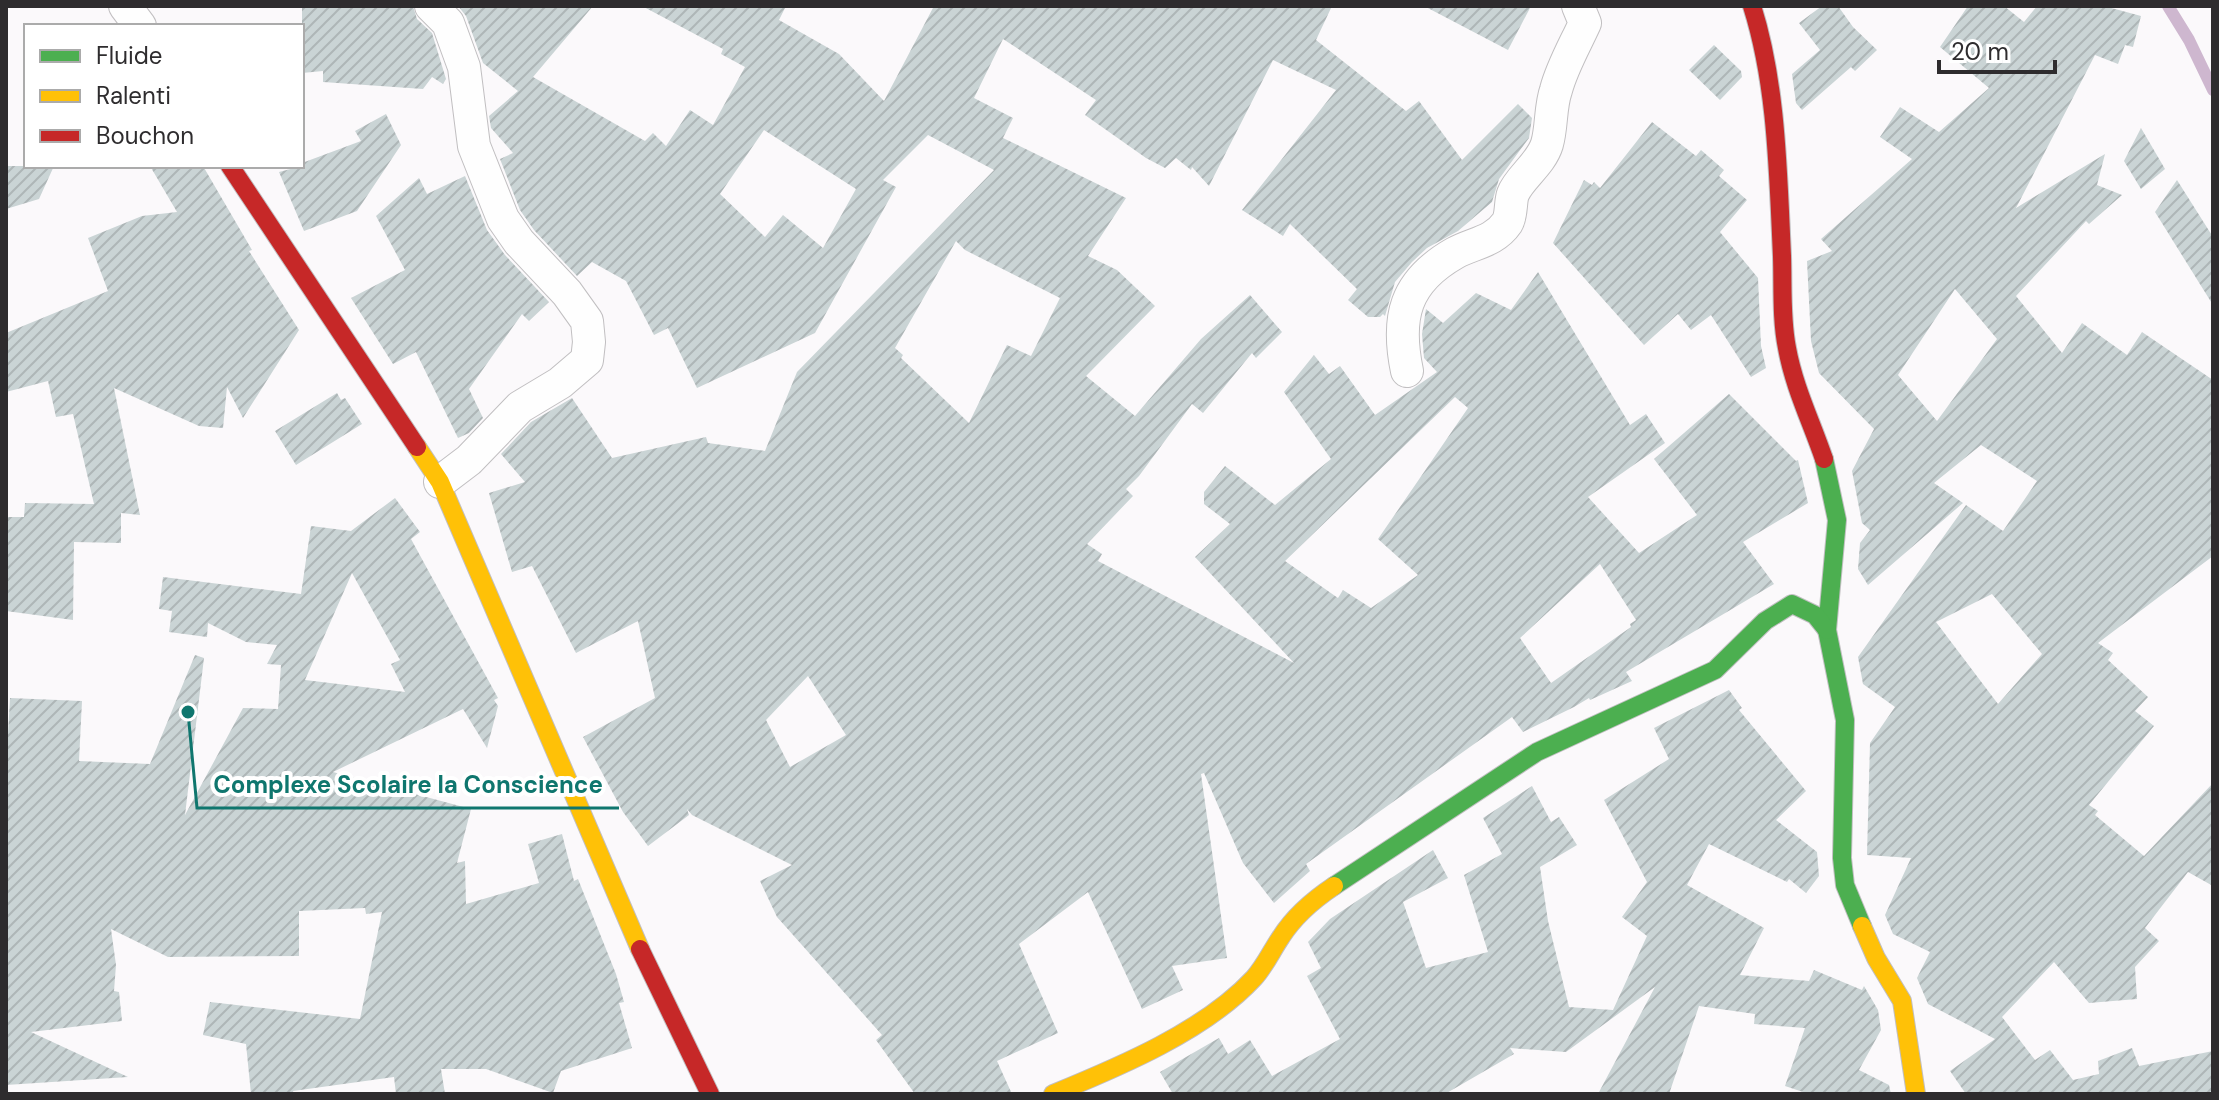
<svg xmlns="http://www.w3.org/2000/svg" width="2219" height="1100" font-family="'DM Sans',sans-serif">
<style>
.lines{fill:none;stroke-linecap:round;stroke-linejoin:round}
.stream{stroke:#ceb7cf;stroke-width:12}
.building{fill:url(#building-hatch);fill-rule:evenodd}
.street-casing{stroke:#c1bfc1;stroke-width:34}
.fast-casing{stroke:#c1bfc1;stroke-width:20}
.slow-casing{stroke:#c1bfc1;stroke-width:20}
.jam-casing{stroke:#c1bfc1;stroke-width:20}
.street{stroke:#fefefe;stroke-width:32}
.fast{stroke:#4caf50;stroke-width:18}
.slow{stroke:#ffc107;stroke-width:18}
.jam{stroke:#c62828;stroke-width:18}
.leader{fill:none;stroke:#0f766e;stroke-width:3}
.callout-dot{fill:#0f766e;stroke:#fff;stroke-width:3}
.callout-label{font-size:24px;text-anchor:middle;font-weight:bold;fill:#0f766e;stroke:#fff;stroke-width:8;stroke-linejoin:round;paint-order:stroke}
</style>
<defs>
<pattern id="building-hatch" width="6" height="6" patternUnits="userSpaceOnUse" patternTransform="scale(2)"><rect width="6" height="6" fill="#cad4d5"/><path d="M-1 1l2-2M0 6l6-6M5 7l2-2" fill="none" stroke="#aeb6b7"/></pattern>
</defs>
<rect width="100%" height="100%" fill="#fbf9fb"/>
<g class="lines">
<path class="stream" d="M2168,6L2189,40L2213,90"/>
</g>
<g class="building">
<path d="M302,6H413L417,19L432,33L446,79L443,84L432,77L423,89L323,82V71L302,73Z"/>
<path d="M458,6H593L533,77L645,141L653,133L666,146L690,110L713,125L745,67L721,54L723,49L642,6H786L779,20L839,54L884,101L934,6H1332L1316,40L1406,111L1419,101L1462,160L1518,104L1532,118L1529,138L1499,179L1492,202L1458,231L1427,248L1412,262L1395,282L1385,316L1383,314L1380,317H1368L1348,300L1357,289L1290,224L1283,236L1242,210L1336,90L1273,60L1209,186L1192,167L1191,170L1176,158L1165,168L1146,158L1085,115L1096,100L1003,39L974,98L1013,118L1003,138L1126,198L1088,256L1117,270L1155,306L1086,376L1135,416L1201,339L1250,295L1282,332L1256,358L1252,353L1203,413L1192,404L1139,476L1126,489L1133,496L1087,544L1102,554L1098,561L1294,663L1195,557L1230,524L1204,504V492L1225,466L1275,505L1331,459L1284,392L1314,355L1329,374L1340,366L1375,415L1437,372L1424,358L1422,334L1426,309L1443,323L1476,293L1511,310L1538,272L1630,425L1646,414L1665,443L1588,497L1639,553L1697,515L1654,459L1729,394L1796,461L1798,460L1808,503L1743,542L1774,584L1626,672L1632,681L1590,700L1589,698L1574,707L1523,732L1512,717L1306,864L1310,871L1274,903L1243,863L1204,773L1201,774L1227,958L1172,966L1183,990L1142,1009L1088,892L1019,944L1058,1033L997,1061L1012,1094H915L876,1040L882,1035L777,917L760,881L792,865L692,815L687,809L689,815L648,846L623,812L583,737L655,698L638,621L576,653L532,566L512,572L489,493L525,482L501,454L531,422L572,398L612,458L706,437L708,443L765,451L797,372L994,170L928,135L883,180L896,187L815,333L697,388L668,328L654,335L626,281L592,262L577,276L534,230L520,210L500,159L513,153L491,128L489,116L518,91L483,63L466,16ZM764,130L856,189L823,248L783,215L765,237L720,194ZM956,241L965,250L1060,298L1031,356L1007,345L969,423L901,358L903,355L895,348ZM1455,397L1468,408L1378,539L1418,575L1371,608L1343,590L1338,598L1285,561ZM1600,564L1636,620L1630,624L1631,627L1551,683L1520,638ZM808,676L846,735L790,767L766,720Z"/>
<path d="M1424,6H1531L1508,50Z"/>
<path d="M1822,6H1838L1853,27L1877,50L1855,71L1851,67L1802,110L1796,103L1792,74L1820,50L1799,23Z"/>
<path d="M1968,6H2004L2024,22L2037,6H2104L2141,16L2133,47L2125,45L2118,64L2095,55L2016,208L2105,154L2097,185L2122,195L2089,224L2086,221L2016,296L2062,353L2082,323L2127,355L2142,332L2213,380V556L2098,643L2113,653L2108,660L2148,697L2135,711L2154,726L2089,805L2098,811L2095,815L2144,856L2213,783V886L2188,872L2145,928L2159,941L2135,967L2137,999L2089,1003L2054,962L2002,1017L2035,1060L2050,1050L2073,1080L2099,1074L2098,1061L2132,1048L2139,1066L2213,1051V1094H1966L1950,1071L1995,1039L1928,1004L1917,978L1930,952L1893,934L1885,915L1911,858L1867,855L1870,743L1895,707L1863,684L1858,657L1966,505L2003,531L2037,481L1981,445L1934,483L1963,503L1868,585L1858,569L1860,543L1870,530L1862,523L1852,471L1874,429L1819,373L1811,341L1807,261L1832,251L1821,239L1912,159L1880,137L1900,107L1939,132L1989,88L1940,47ZM1955,289L1997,339L1937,421L1898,375ZM1992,594L2042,654L1998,704L1936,622Z"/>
<path d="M1714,45L1741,71L1742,77L1720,100L1689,70Z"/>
<path d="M386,114L401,145L357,211L304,231L279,172L302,166V163L361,141L355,131Z"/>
<path d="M1652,122L1696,156L1701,150L1724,170L1719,176L1747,200L1720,232L1758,278L1761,346L1766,368L1751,377L1711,315L1691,330L1678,314L1644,345L1553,243L1584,180L1592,185L1594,182L1600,188Z"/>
<path d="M2141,128L2165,169L2141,189L2124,161Z"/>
<path d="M6,166H54L39,199L6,209Z"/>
<path d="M150,166H203L252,250L249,251L299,330L243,418L227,387L223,428L199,426L114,388L140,515L121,513V543L74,542L73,620L6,611V517H24L25,503L94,504L73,414L56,417L48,381L6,392V333L108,291L88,238L142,216L177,212Z"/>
<path d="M465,176L487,230L505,255L549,302L529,321L522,314L469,389L483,418L469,433L458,438L416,352L393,364L351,298L405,270L376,216L419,178L427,194Z"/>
<path d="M2177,180L2213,237V305L2155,212Z"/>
<path d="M337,393L341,400L345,398L362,424L296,465L275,431Z"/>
<path d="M395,498L420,532L411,539L498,698L494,700L498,706L487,748L463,709L333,772L471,809L457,863L465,861L466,904L539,883L528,844L562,834L574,881L578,879L616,974L624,1002L619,1003L632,1048L561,1071L553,1093L486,1069H441L445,1094H396L394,1077L293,1091L294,1094H251L246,1044L203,1035L210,1002L360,1019L382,912L366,914L365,908L299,911V956L168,957L111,929L116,965L114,991L119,992L122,1021L31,1032L128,1077L6,1085V771L10,698L82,701L79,761L150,764L195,655L204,658L185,815L243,708L278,709L281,665L267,664L277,645L246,642L208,623L207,637L169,632L172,611L159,609L163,577L301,594L311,526L351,531ZM352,573L400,660L391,664L405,692L305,680Z"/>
<path d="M1729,690L1742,708L1739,710L1806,791L1776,820L1817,852L1819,876L1806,893L1789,879L1787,882L1709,844L1687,885L1764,928L1740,975L1809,981L1814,970L1862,990L1864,986L1878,1010L1881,1030L1859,1070L1889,1085L1891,1094H1809L1785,1086L1805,1028L1754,1024L1755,1014L1699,1006L1669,1094H1598L1655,987L1566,1052L1510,1048L1514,1054L1445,1094H1173L1160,1072L1219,1038L1228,1054L1250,1040L1272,1076L1340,1039L1307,976L1321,968L1308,942L1330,919L1433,850L1448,878L1403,902L1426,968L1488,952L1464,875L1502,854L1483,818L1532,786L1551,822L1559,817L1577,845L1540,867L1548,921L1569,1007L1613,1010L1647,936L1622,917L1647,882L1604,800L1669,759L1654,728Z"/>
</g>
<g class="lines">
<g class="street-casing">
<g id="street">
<path d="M125,6L140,26"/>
<path d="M431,6L448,23L464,67L474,146L503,219L519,242L567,293L587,321L589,342L587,360L560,383L520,407L469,460L440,482"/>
<path d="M1407,371C1396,318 1404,282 1455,253C1473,243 1494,242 1507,223C1512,215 1510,202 1513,194C1519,178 1541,164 1547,144C1552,127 1550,107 1556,90C1562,67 1575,45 1585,23L1578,6"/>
</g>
</g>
<g class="fast-casing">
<g id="fast">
<path d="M1824,459L1837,520L1827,630L1845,720L1842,858L1845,885L1862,926"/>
<path d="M1334,886L1537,752L1715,670L1765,621L1792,604L1815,615L1827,630"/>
</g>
</g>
<g class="slow-casing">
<g id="slow">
<path d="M417,447L440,482L640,949"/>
<path d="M1862,926L1876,958L1902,1001L1916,1094"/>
<path d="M1053,1094C1119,1067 1205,1031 1254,978C1265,966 1272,950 1281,937C1295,915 1313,900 1334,886"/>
</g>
</g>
<g class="jam-casing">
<g id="jam">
<path d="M1752,6C1777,85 1778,173 1782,256C1783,286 1781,319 1787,348C1794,387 1811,421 1824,459"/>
<path d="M230,166L417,447"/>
<path d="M640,949L710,1094"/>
</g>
</g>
<use href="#street" class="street"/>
<use href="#fast" class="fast"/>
<use href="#slow" class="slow"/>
<use href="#jam" class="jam"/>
</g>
<path class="leader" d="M188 712L197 808H619"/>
<circle class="callout-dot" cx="188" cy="712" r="8"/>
<g class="callout-label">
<text x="408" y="793">Complexe Scolaire la Conscience</text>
</g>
<rect width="2219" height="1100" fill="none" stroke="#2e2c2e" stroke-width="16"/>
<rect x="24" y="24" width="280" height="144" fill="#ffffff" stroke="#ababab" stroke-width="2"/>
<rect x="40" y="50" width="40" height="12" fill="#4caf50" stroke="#ababab" stroke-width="2"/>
<text x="96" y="64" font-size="24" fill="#2e2c2e">Fluide</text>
<rect x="40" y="90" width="40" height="12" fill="#ffc107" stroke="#ababab" stroke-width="2"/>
<text x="96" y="104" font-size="24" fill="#2e2c2e">Ralenti</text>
<rect x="40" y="130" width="40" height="12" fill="#c62828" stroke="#ababab" stroke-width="2"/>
<text x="96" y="144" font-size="24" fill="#2e2c2e">Bouchon</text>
<path d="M1939 60v12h116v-12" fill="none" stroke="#2e2c2e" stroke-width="4"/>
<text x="1951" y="60" font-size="24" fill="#2e2c2e" stroke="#ffffff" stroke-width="6" paint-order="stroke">20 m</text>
</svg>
